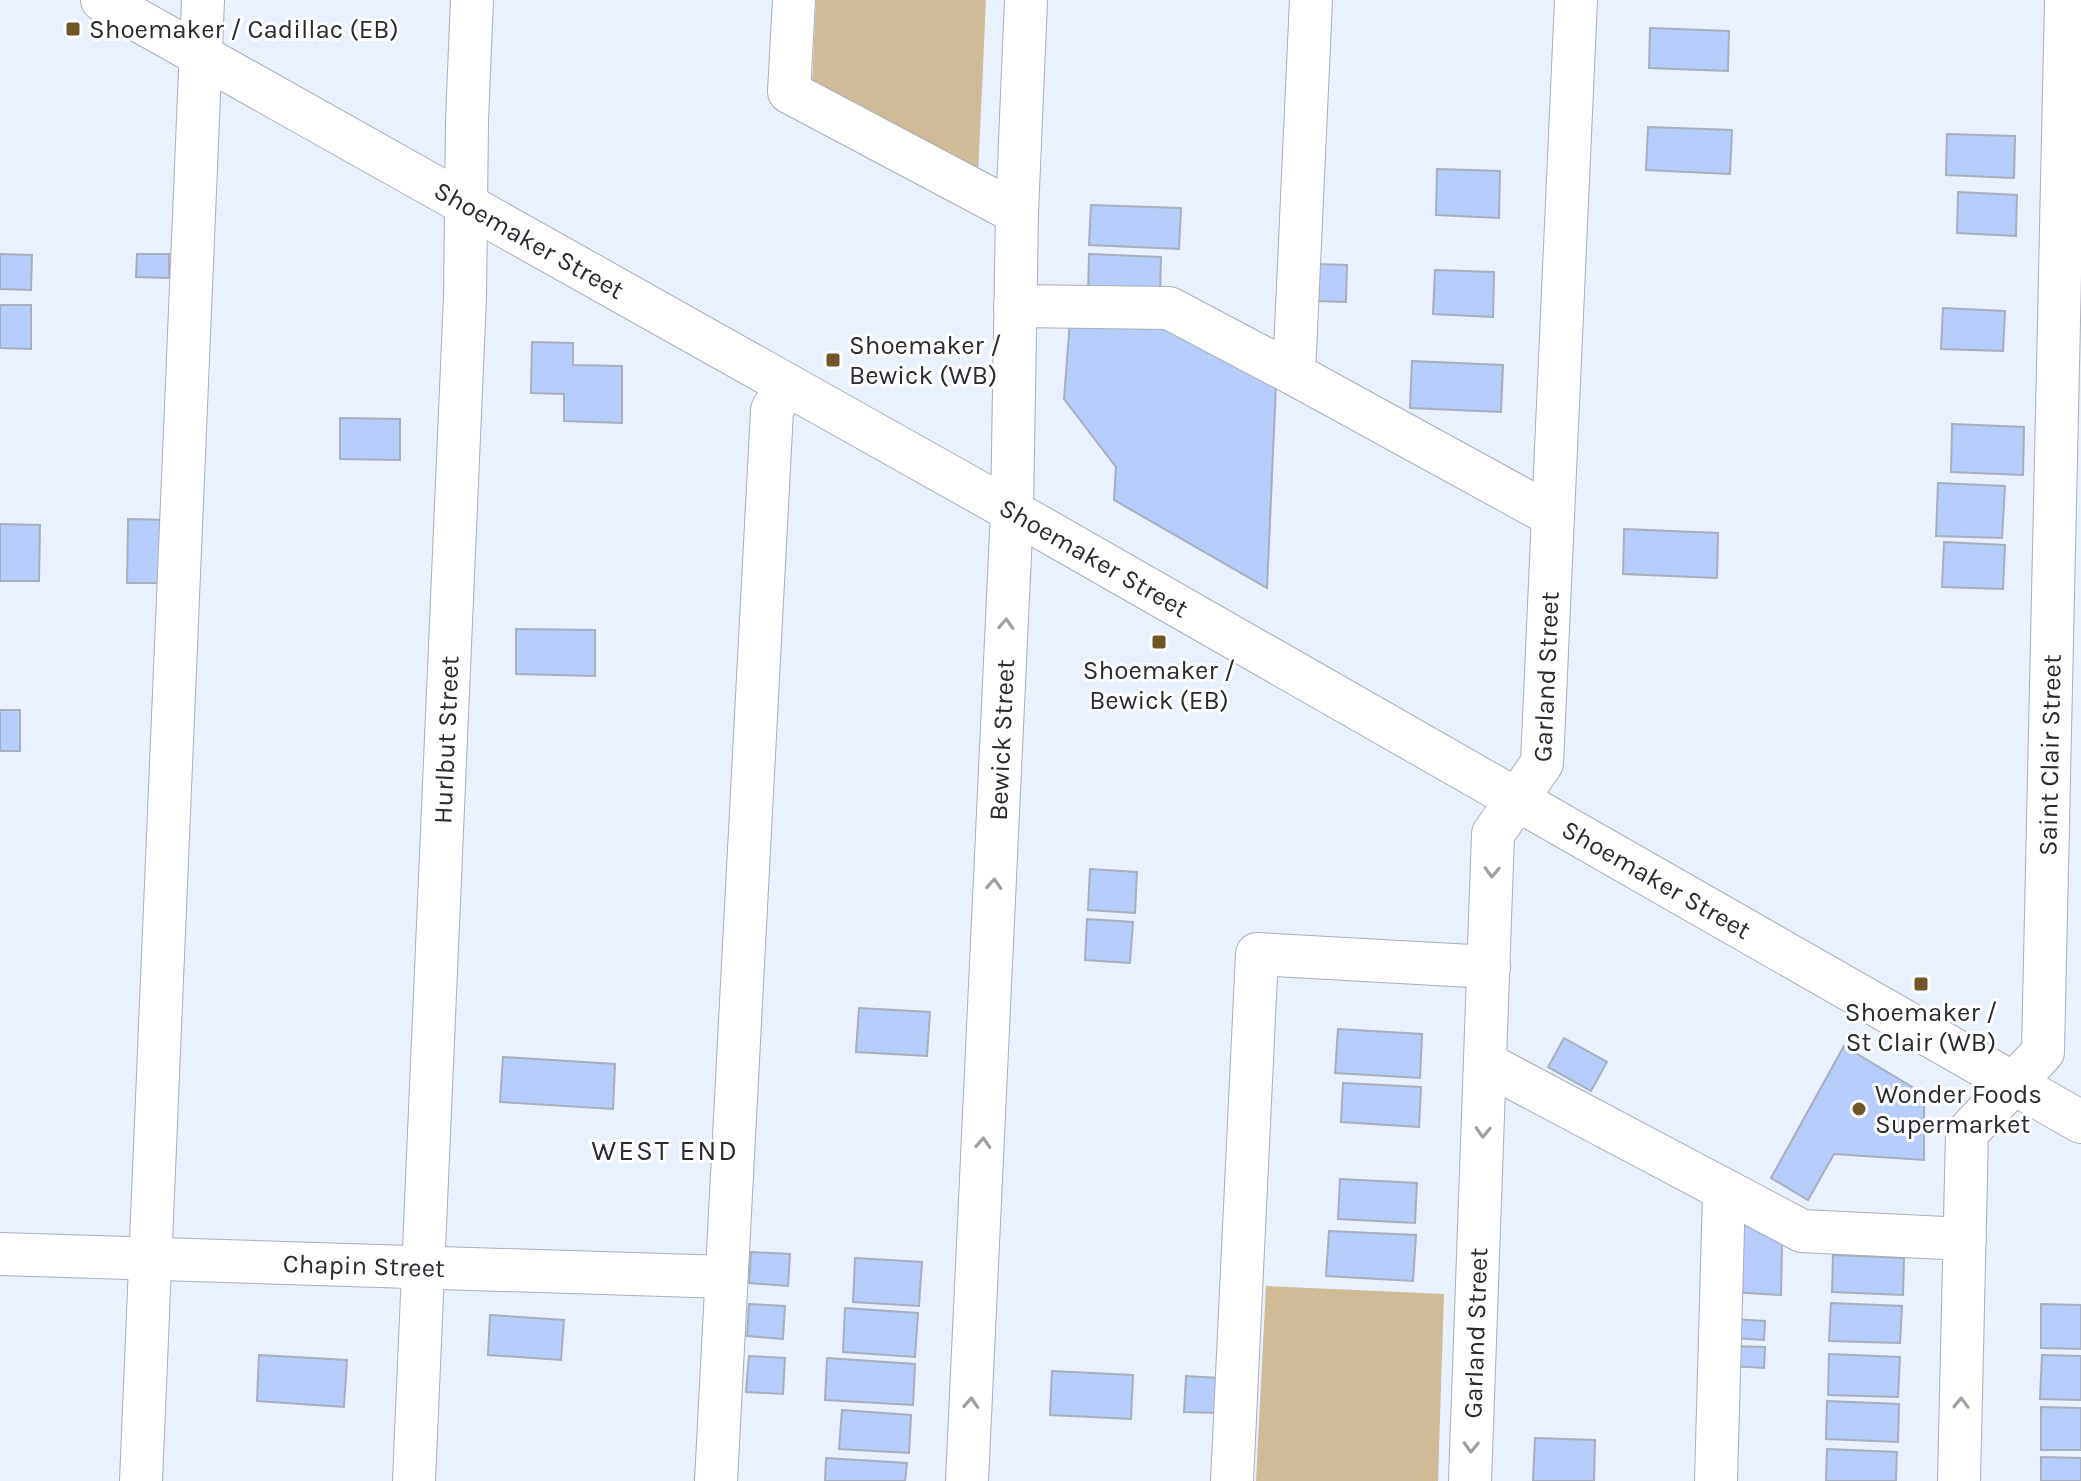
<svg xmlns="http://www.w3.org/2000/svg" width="2081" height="1481" font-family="Karla,sans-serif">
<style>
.green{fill:#cfbb96}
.building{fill:#b6cdfd;stroke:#a8aebb;stroke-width:2}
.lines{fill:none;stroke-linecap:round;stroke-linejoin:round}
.minor-casing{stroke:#a8aebb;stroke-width:44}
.minor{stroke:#fff;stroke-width:42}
.oneway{stroke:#9ea0a2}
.poi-dot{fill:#6e5727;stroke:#fff;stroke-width:3}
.labels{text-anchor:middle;stroke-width:6;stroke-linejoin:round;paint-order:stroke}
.poi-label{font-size:26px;fill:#282b30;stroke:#fff;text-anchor:start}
.street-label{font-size:26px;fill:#282b30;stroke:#fff}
.neighbourhood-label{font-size:28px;letter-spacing:2px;fill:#282b30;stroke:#fff}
</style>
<rect width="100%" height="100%" fill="#e9f0fe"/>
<g class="green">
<path d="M816,0H986L978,175L812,85Z"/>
<path d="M1266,1286L1444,1294L1438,1481H1256Z"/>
</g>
<g class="building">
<path d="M1650,28L1729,31L1728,71L1649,68Z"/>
<path d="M1648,127L1732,130L1730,174L1646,170Z"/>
<path d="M1947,134L2015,136L2014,178L1946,175Z"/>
<path d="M1437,169L1500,171L1499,218L1436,215Z"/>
<path d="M1958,192L2017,195L2016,236L1957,233Z"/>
<path d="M1091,205L1181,208L1179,249L1089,245Z"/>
<path d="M0,254L32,255L31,290L0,289Z"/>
<path d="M137,254H169V278L136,277Z"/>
<path d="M1089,254L1161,257L1160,300L1088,297Z"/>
<path d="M1317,264L1347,265L1346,302L1315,301Z"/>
<path d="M1435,270L1494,272L1493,317L1433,314Z"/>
<path d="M0,305H31V349L0,348Z"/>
<path d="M1943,308L2005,311L2003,351L1941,349Z"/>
<path d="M1070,321L1166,325L1276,385L1267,588L1114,500L1116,467L1064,399Z"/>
<path d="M532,342L573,343V365L622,366V423L564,421V394L531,393Z"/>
<path d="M1412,361L1503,365L1501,412L1410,408Z"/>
<path d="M340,418L400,419V460L340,459Z"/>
<path d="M1952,424L2024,427L2023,475L1951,472Z"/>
<path d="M1938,483L2005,486L2002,538L1936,536Z"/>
<path d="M128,519L171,520L170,583H127Z"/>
<path d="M0,524L40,525L39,581H0Z"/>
<path d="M1624,529L1718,533L1717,578L1623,574Z"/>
<path d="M1944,542L2005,545L2003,589L1942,587Z"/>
<path d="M516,629L595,630V676L516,674Z"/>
<rect x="0" y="710" width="20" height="41"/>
<path d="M1090,869L1137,872L1135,913L1088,910Z"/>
<path d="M1087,919L1133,922L1130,963L1085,960Z"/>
<path d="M859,1008L930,1012L927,1056L856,1052Z"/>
<path d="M1338,1029L1422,1034L1420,1078L1335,1073Z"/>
<path d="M1564,1038L1607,1062L1591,1091L1548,1067Z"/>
<path d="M1844,1046L1924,1094V1160L1834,1154L1808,1200L1771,1178Z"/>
<path d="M503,1057L615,1064L613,1109L500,1102Z"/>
<path d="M1343,1083L1421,1087L1419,1127L1341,1122Z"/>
<path d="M1340,1179L1417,1183L1415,1223L1338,1219Z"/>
<path d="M1732,1216L1782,1241L1781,1295L1732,1292Z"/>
<path d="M1329,1231L1416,1235L1413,1281L1326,1276Z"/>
<path d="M751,1252L790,1254L788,1286L749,1283Z"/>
<path d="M1833,1255L1904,1258L1903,1295L1832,1292Z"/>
<path d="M855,1258L922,1262L919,1306L853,1302Z"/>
<path d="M1831,1303L1902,1306L1900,1343L1829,1341Z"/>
<path d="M749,1304L785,1306L783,1339L747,1336Z"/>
<path d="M2041,1304L2081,1305V1349L2041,1348Z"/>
<path d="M845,1308L918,1313L915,1357L843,1352Z"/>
<path d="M490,1315L564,1320L561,1360L488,1355Z"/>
<path d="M1732,1319L1765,1321L1764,1340L1732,1338Z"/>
<path d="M1731,1346L1765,1347L1764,1368L1731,1366Z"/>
<path d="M1829,1354L1900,1357L1898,1397L1828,1395Z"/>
<path d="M259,1355L347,1360L344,1407L257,1401Z"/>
<path d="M2042,1355L2081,1356V1400L2040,1399Z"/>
<path d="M749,1356L785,1358L783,1394L746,1392Z"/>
<path d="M827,1358L915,1364L913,1405L825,1400Z"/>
<path d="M1052,1371L1133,1375L1131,1419L1050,1415Z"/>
<path d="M1186,1376L1220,1378L1218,1413L1184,1412Z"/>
<path d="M1827,1401L1899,1404L1898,1442L1826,1439Z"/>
<path d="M2041,1407L2081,1408V1450H2041Z"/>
<path d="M842,1410L911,1415L909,1453L839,1449Z"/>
<path d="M1535,1438L1595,1440L1594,1481H1533Z"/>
<path d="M1827,1449L1897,1452L1896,1481H1826Z"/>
<path d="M2041,1457L2081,1458V1481H2041Z"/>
<path d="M826,1458L907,1463L905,1481H825Z"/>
</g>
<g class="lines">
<g class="minor-casing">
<g id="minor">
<path id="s1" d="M102,0L1012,511L2081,1122"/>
<path d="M794,0L789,92L1017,213"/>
<path d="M1015,306L1169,308L1294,374L1553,516"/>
<path d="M1294,374L1311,0"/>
<path d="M1485,1063L1802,1231L1965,1239"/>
<path id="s2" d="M0,1254L726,1277"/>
<path d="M141,1481L203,0"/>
<path id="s3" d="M414,1481L465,297L467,120L472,0"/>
<path d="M716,1481L772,410L787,385"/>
<path id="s4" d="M967,1481L1012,511L1017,213L1026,0"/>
<path d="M1232,1481L1257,954L1489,967"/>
<path id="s5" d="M1470,1481L1493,834L1542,763L1576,0"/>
<path d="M1716,1481L1724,1192"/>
<path id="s6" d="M1959,1481L1967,1133L2043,1052L2066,0"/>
</g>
</g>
<use href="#minor" class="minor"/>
</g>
<defs><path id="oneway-chevron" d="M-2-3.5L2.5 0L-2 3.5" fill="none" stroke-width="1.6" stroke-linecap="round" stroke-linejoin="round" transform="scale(2)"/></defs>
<g class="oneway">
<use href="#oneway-chevron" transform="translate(1006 624) rotate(-87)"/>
<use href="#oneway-chevron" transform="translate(1492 872) rotate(92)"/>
<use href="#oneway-chevron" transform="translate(994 884) rotate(-87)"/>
<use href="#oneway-chevron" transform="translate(1483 1132) rotate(92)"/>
<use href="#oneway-chevron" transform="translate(983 1143) rotate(-87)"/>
<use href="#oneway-chevron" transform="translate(971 1403) rotate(-87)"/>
<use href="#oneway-chevron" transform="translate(1961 1403) rotate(-89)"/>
<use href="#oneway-chevron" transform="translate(1471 1447) rotate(92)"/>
</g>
<g class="poi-dot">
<rect x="65" y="21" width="16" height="16" rx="4"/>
<rect x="825" y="352" width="16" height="16" rx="4"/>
<rect x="1151" y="634" width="16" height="16" rx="4"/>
<rect x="1913" y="976" width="16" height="16" rx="4"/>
<circle cx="1859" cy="1109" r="8"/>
</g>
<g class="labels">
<g class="poi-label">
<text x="89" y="38">Shoemaker / Cadillac (EB)</text>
<text x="849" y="354">Shoemaker /<tspan x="849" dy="30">Bewick (WB)</tspan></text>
<text x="1159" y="679" text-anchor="middle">Shoemaker /<tspan x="1159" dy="30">Bewick (EB)</tspan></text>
<text x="1921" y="1021" text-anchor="middle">Shoemaker /<tspan x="1921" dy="30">St Clair (WB)</tspan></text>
<text x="1875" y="1103">Wonder Foods<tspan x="1875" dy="30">Supermarket</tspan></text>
</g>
<g class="street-label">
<text dy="9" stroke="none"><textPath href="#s1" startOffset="490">Shoemaker Street</textPath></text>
<text dy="9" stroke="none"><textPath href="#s1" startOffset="1138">Shoemaker Street</textPath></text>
<text dy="9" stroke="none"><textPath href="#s5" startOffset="820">Garland Street</textPath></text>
<text dy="9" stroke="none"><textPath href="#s3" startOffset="742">Hurlbut Street</textPath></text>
<text dy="9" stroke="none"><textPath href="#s4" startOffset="742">Bewick Street</textPath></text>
<text dy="9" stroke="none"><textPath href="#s6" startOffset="756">Saint Clair Street</textPath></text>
<text dy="9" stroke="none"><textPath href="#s1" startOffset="1786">Shoemaker Street</textPath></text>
<text dy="9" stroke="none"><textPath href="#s2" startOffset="364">Chapin Street</textPath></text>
<text dy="9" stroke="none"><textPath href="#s5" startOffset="148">Garland Street</textPath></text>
</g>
<g class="neighbourhood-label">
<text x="665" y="1160">WEST END</text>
</g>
</g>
</svg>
